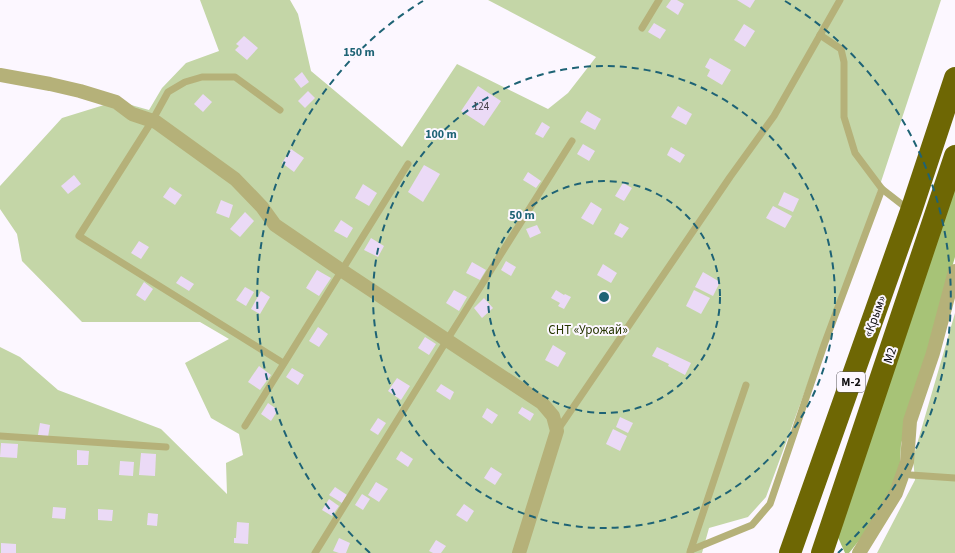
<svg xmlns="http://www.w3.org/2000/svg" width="955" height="553" font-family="'Source Sans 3',sans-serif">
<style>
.green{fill:#c4d6a7}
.forest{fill:#a7c377}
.building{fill:#ebdaf6}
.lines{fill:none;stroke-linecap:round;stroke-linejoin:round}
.service{stroke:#b5b179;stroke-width:7}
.minor{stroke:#b5b179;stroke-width:14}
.trunk{stroke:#6e6704;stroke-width:22}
.ring{fill:none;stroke:#1e6375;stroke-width:2;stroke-dasharray:7 5}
.labels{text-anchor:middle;stroke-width:4;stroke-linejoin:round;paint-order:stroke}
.number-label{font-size:11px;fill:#47414a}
.shield{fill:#fcf7ff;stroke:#575458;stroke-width:1}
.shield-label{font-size:12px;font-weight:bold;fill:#100e11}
.street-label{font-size:13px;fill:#100e11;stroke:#fcf7ff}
.park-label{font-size:13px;fill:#263600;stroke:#fcf7ff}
.centre{fill:#1e6375;stroke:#fcf7ff;stroke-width:2}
.ring-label{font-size:12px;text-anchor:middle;font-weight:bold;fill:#1e6375;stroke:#fcf7ff;stroke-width:4;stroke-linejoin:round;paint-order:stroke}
</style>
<rect width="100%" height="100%" fill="#fcf7ff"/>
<g class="green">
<path d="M200,0H290L298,14L311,71L402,147L457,64L548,109L568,93L596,57L488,0H941L873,206L766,497L748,517L709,528L702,553H0V347L20,357L58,390L161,429L227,494L226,463L243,455L239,434L211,418L185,363L229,339L200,322H82L22,261L17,234L0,209V186L62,118L117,101L149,110L162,88L186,63L219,51Z"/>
<path d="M955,313V553H877L915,480L913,458Z"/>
</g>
<path class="forest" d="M955,144V257L901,444L900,463L889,496L865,533L849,553H845L836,533Z"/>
<g class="building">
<path d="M671,0H677L684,4L678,15L666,7Z"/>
<path d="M737,0H755L750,8Z"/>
<path d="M654,23L666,30L660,39L648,32Z"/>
<path d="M744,24L755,31L745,47L734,40Z"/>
<path d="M244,36L258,48L247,60L235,50L239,46L236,44Z"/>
<path d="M710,58L731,70L722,85L707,76L710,70L705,67Z"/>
<path d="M302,72L309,82L301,88L294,79Z"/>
<path d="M478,86L501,101L484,126L461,111Z"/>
<path d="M308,91L315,98L305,108L298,101Z"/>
<path d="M203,94L212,102L203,112L194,104Z"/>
<path d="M678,106L692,114L686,125L671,117Z"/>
<path d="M587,111L601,119L595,130L580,122Z"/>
<path d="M542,122L550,127L543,138L535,134Z"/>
<path d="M583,144L595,151L589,161L577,154Z"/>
<path d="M671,147L685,155L680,163L667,155Z"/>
<path d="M291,149L304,158L294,172L282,163Z"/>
<path d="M424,165L440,174L423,202L408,192Z"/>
<path d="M528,172L541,181L536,188L523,180Z"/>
<path d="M74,175L81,184L68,194L61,186Z"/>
<path d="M623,183L632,188L624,201L615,196Z"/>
<path d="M363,184L377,193L369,206L355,198Z"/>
<path d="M170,187L182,195L175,205L163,197Z"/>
<path d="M784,192L799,199L793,212L778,205Z"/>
<path d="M221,200L233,205L229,218L216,213Z"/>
<path d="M591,202L602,209L593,225L581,218Z"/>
<path d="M773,206L792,216L785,228L766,218Z"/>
<path d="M245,212L254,221L240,237L230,229Z"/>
<path d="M341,220L353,228L347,238L334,231Z"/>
<path d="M620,223L629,228L622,238L614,234Z"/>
<path d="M537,225L541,233L530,238L526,229Z"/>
<path d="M371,238L384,246L378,257L364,250Z"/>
<path d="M139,241L149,247L141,259L131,253Z"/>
<path d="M506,261L516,267L511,276L501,270Z"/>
<path d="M472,262L486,270L480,280L466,273Z"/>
<path d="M603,264L617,273L611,283L597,275Z"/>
<path d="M317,270L331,278L319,296L306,288Z"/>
<path d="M703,272L720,282L713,296L695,287Z"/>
<path d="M181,276L194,284L189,291L176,283Z"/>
<path d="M144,282L153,289L145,301L136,295Z"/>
<path d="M245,287L254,292L246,306L236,300Z"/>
<path d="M454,290L467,297L459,311L446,303Z"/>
<path d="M556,290L564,295L565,294L571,297L564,309L558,306L560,303L551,298Z"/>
<path d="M694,290L710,298L701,314L686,306Z"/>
<path d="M261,291L270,297L260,314L251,309Z"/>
<path d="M484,298L493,308L482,318L474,308Z"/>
<path d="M318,327L328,334L319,347L309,341Z"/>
<path d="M425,337L436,344L429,355L418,348Z"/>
<path d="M553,345L566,353L558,367L545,360Z"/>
<path d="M657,347L691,363L685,375L668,366L669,364L652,356Z"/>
<path d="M259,366L271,375L260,390L248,382Z"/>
<path d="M292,368L304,375L298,385L286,377Z"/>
<path d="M397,378L410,386L401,400L388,391Z"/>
<path d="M441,384L454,392L450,400L436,391Z"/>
<path d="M268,403L278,410L271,421L261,414Z"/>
<path d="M522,407L534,414L530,421L518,413Z"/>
<path d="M487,408L498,415L492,424L482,417Z"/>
<path d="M620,417L633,423L628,433L616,427Z"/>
<path d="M378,418L386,423L378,435L370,430Z"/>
<path d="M40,423L50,425L48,437L38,435Z"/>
<path d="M613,429L627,436L620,451L606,444Z"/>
<path d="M1,443L18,444L17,458L0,457Z"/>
<path d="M77,450L89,451L88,465H77Z"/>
<path d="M401,451L413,459L408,467L396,459Z"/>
<path d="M141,453L156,454L155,476L139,475Z"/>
<path d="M120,461L134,462L133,476L119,475Z"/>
<path d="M491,467L502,474L495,485L484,478Z"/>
<path d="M376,482L388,489L379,502L368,495Z"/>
<path d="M335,487L347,495L342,503L329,495Z"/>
<path d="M362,494L370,499L363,510L355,505Z"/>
<path d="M329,499L339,506L332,516L322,510Z"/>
<path d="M464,504L474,511L467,522L456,515Z"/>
<path d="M53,507L66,508L65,519L52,518Z"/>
<path d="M98,509L113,510L112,521L98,520Z"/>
<path d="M148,513L158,514L157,526L147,525Z"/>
<path d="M237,522L249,523L248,544L234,543V538H236Z"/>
<path d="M339,538L350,543L346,553H339L333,551Z"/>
<path d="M436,540L446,546L441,553H433L429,551Z"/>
<path d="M1,543L16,544V553H1Z"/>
</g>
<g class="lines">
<g class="service">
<path d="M642,28L659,0"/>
<path d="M280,110L235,77H202L185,82L168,92L152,121L79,236L283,363"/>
<path d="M882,189L909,210"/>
<path d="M245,426L408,164"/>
<path d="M557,431L730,177L774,116L840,0"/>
<path d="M0,436L166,447"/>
<path d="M911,475L955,478"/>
<path d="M691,550L752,525L770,504L824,345L882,189L855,153L844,117V62L841,49L820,35"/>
<path d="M690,552L732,426L746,385"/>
<path d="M315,553L447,340L572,141"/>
</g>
<g class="minor">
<path d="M0,75L50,84L80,91L116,102L132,114L156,122L235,179L262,207L275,225L341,270L542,403L553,416L557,431L519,553"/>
<path d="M859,553L896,493L907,462L910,421L933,353L955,271"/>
</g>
<g class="trunk">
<path d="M790,553L911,211L955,78"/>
<path d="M822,553L955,156"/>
</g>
</g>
<g class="ring">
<circle cx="604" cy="297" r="116"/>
<circle cx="604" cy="297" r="231"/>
<path d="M370 553A347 347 0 0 1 423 1M785 1A347 347 0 0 1 838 553"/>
</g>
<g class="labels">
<g class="number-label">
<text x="481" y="110">124</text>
</g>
<rect class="shield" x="837" y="372" width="28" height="20" rx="3"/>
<g class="shield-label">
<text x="851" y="386">М-2</text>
</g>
<g class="street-label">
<text transform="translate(874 316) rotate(-70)" y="5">«Крым»</text>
<text transform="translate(889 355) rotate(-71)" y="5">М2</text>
</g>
<g class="park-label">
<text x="588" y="334">СНТ «Урожай»</text>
</g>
</g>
<circle cx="604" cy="297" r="6" class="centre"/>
<g class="ring-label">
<text x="359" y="56">150 m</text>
<text x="441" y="138">100 m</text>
<text x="522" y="219">50 m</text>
</g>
</svg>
